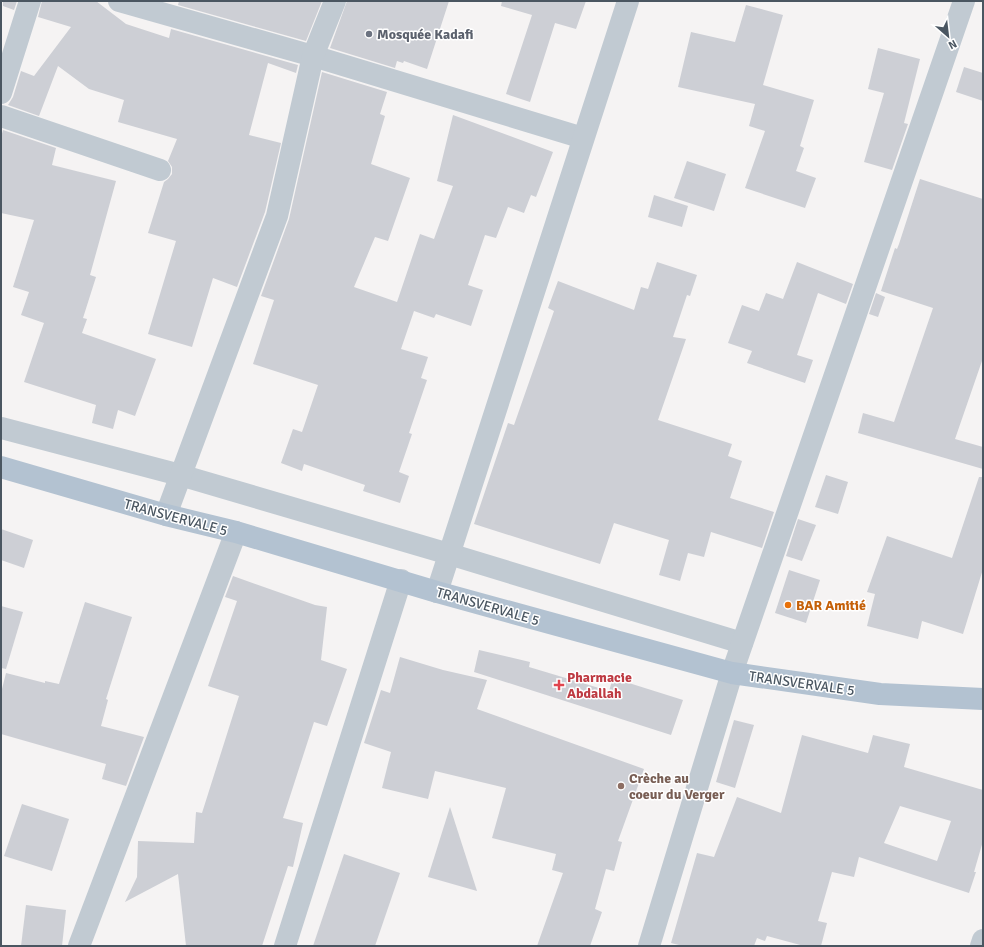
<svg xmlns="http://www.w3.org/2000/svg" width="984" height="947" font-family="Signika,sans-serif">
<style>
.building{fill:#cdcfd5;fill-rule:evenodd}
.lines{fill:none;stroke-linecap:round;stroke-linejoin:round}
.minor{stroke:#c1cad2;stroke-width:22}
.major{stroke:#b3c2d1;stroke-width:22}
.worship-dot{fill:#6b7280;stroke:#fff;stroke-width:1.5}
.food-dot{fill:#e8710a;stroke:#fff;stroke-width:1.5}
.health-dot{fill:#e0444e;stroke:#fff;stroke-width:1.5}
.education-dot{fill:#8d6e63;stroke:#fff;stroke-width:1.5}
.labels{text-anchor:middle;stroke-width:3;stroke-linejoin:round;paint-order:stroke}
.worship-label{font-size:14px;font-weight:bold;fill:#5b616d;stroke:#fff;text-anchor:start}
.street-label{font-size:14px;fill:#4a5661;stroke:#fff}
.food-label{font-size:14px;font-weight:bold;fill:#c56008;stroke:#fff;text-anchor:start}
.health-label{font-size:14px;font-weight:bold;fill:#be3a42;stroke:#fff;text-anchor:start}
.education-label{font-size:14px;font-weight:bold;fill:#785e54;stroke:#fff;text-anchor:start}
</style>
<rect width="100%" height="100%" fill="#f5f3f3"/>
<g class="building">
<path d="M3,1H17L14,10L3,6Z"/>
<path d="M42,1H96L126,24L169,38L171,29L298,65L296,73L268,63L249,135L281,143L265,212L237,287L213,278L192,347L148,334L176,241L148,233L164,182L168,179L172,174V167L168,161L177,139L118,122L124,100L89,89L58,66L39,116L8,105L13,97L21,71L34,76L71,27L38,17Z"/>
<path d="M179,1H322L306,41L178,5Z"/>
<path d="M347,1H449L427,69L404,61L403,63L397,61L395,68L330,48Z"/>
<path d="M502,1H586L576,29L555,23L530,102L506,94L532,15L501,6Z"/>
<path d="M746,5L783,15L763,85L814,100L800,146L804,148L796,171L816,178L805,208L745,188L765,131L749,126L755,104L678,87L691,32L735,42Z"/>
<path d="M878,48L920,59L904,123L908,124L892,170L864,162L884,93L868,89Z"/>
<path d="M964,67L983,73V101L956,92Z"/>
<path d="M322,72L387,92L380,114L385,116L371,164L410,178L388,241L375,237L354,287L397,302L420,234L434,239L453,186L437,181L453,115L553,152L536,197L531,195L524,213L508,207L496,238L485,235L468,285L483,290L471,326L436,314L434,318L414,311L401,349L428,357L421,378L427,380L409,433L412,434L399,472L409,476L400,503L363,491L365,485L304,464L302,471L281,463L293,429L302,432L318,385L253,364L274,300L261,296L289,219Z"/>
<path d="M3,130L56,148L52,165L116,181L90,275L96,277L83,318L87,319L82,333L156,359L135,416L118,410L113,429L92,423L96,405L24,382L44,323L21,315L29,292L13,287L34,220L1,213V137Z"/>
<path d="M687,161L726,174L714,211L674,198Z"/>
<path d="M920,179L983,199V358L955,439L983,447V469L858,433L863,413L894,422L933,308L881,291L895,248L897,249L899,244Z"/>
<path d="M654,195L688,206L682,227L648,217Z"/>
<path d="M657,262L697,275L690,296L687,295L673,337L686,339L658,420L732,444L728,456L742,461L730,498L774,512L762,548L711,532L704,557L688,553L680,581L659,575L669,540L614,523L600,564L474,524L508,423L514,425L554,311L548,308L558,281L634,310L641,287L648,289Z"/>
<path d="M797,262L853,284L846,304L818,293L797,355L813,360L805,383L747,363L752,351L728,343L742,305L759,311L766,293L783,299Z"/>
<path d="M876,293L885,297L878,317L869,314Z"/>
<path d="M826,475L848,482L838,514L815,507Z"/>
<path d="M979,477H983V569L963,634L922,621L918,639L867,626L875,594L867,592L887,536L952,558Z"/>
<path d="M798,519L816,525L802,561L786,556Z"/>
<path d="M1,529L33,540L24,568L1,560Z"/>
<path d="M789,570L820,580L806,623L775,613Z"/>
<path d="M233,576L315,605L327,607L321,660L347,669L327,726L314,722L283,818L303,823L293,867L288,866L262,946H186L178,874L125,902L137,877L138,841L194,843L196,812L202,813L239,696L208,686L237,601L225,597Z"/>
<path d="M85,602L132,617L106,699L108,700L101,726L144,737L126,786L102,779L106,764L1,734V693L6,673L45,683V681L59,684Z"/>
<path d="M1,606L23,612L6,669L1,668Z"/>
<path d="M479,650L530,662L529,667L609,691L613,678L683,700L671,735L474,672Z"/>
<path d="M400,657L443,670L487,680L477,709L644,769L618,841L622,842L614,871L606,869L595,909L602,912L590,946H537L563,873L552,870L556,854L492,838L506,788L435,771L428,799L382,788L391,752L364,743L381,690L390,693Z"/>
<path d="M734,720L754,725L735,788L716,782Z"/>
<path d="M802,735L868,753L873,735L910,744L904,767L983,790V841L974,872H976L969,893L859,857L854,877L832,872L818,921L827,923L821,946H804L767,936L765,941L757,938L754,946H683L671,943L697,853L714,857L737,797L781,813ZM900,806L951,821L937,861L884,843Z"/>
<path d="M22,804L69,819L52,871L4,856Z"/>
<path d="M450,807L477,891L428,877Z"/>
<path d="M344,854L400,873L375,946H313Z"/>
<path d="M26,905L66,910L62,946H21Z"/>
</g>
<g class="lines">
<g class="minor">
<path d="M119,1L313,56L583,138"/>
<path d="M1,93L30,1"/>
<path d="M1,116L160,170"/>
<path d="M1,428L180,475L449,554L742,643"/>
<path d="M166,515L277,216L313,56L335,1"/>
<path d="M437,592L628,1"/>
<path d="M79,946L236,532"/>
<path d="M285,946L401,580"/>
<path d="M649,946L732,673L964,1"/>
<path d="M981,946L983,940"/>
</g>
<path class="major" d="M1,467L166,515L236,532L437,592L732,673L880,694L983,699"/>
</g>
<circle class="worship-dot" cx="369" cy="34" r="4"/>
<circle class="food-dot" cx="788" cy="605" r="4"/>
<path class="health-dot" d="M557 679h4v4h4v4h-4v4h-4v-4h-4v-4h4z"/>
<circle class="education-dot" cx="621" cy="786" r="4"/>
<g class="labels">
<g class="worship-label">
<text x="377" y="39">Mosquée Kadafi</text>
</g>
<g class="street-label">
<text transform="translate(176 517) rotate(15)" y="5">TRANSVERVALE 5</text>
<text transform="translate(488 606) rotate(16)" y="5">TRANSVERVALE 5</text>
<text transform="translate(802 683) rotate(8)" y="5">TRANSVERVALE 5</text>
</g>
<g class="food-label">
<text x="796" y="610">BAR Amitié</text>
</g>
<g class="health-label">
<text x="567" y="682">Pharmacie<tspan x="567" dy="16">Abdallah</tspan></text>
</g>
<g class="education-label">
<text x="629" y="783">Crèche au<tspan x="629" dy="16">coeur du Verger</tspan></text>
</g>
</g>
<rect width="984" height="947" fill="none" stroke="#4a5661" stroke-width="4"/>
<g transform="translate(948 36) rotate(152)" stroke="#ffffff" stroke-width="3" paint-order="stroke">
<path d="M0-3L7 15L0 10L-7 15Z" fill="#4a5661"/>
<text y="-6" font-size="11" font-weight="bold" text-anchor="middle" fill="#4a5661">N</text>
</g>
</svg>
